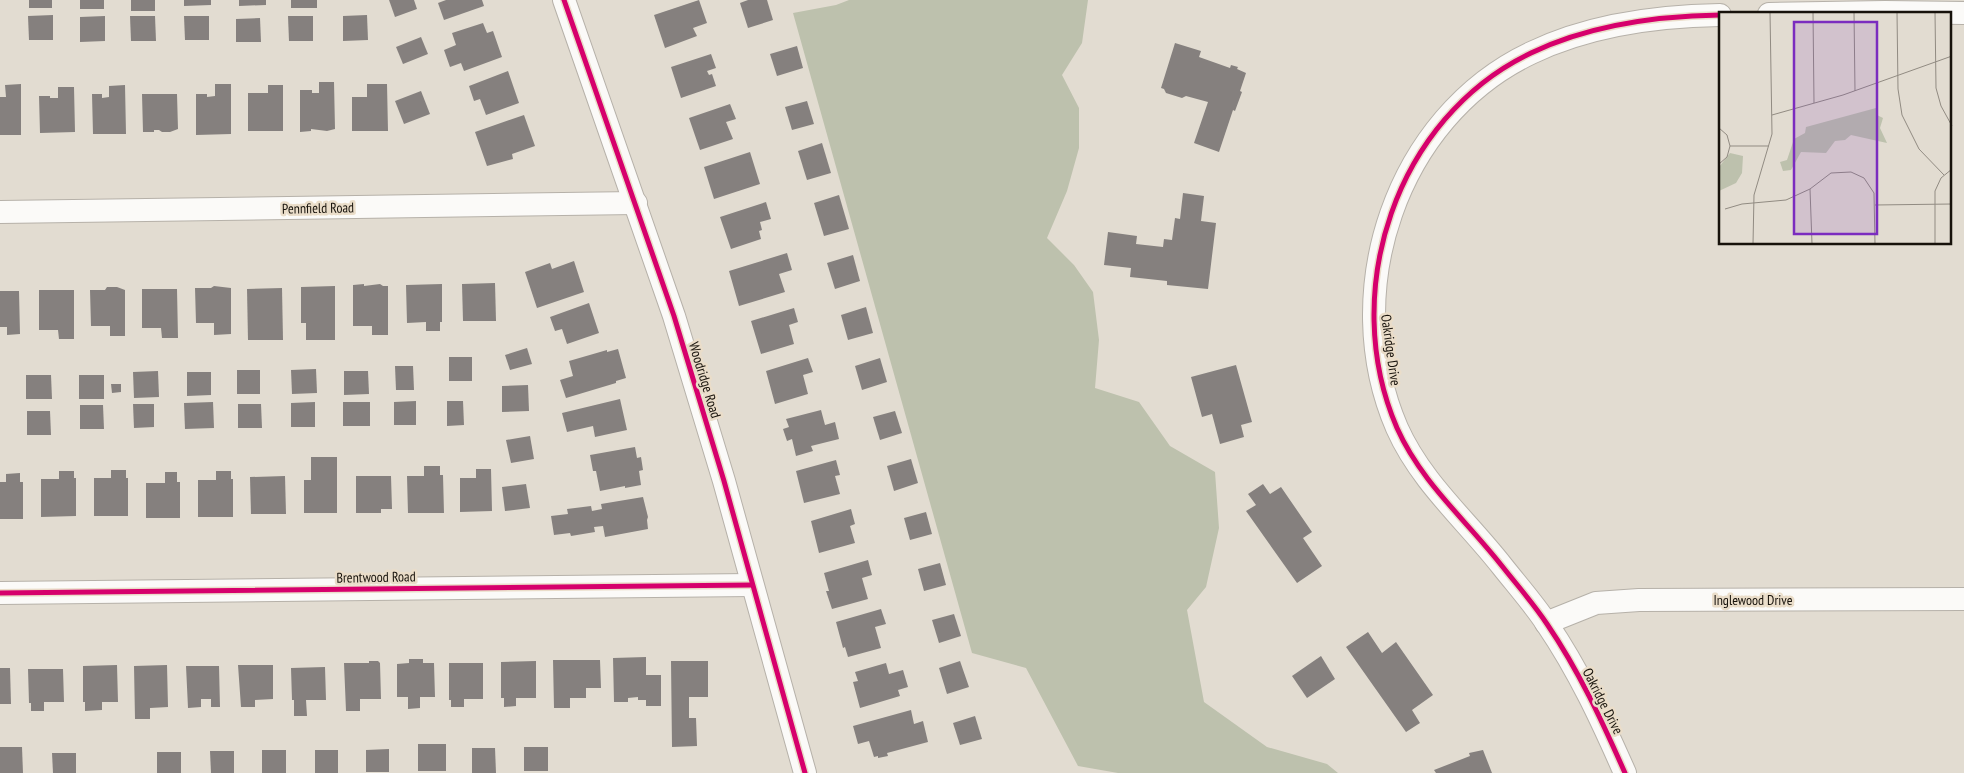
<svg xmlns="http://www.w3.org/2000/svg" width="1964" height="773" font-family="'PT Sans Narrow',sans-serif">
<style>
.forest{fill:#bdc1ad}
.building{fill:#85807e}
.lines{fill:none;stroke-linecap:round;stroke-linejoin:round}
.minor-casing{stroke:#b6b1a9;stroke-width:24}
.minor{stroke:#fbfaf8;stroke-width:22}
.cycleway-casing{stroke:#eaddc9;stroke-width:8}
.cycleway{stroke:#d6006c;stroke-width:5}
.labels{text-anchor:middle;stroke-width:5;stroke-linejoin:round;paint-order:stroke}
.street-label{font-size:14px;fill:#17120b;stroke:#eaddc9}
.inset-road{fill:none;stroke:#918b82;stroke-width:1}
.view{fill:#7b2cbf;fill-opacity:0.15;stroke:#7b2cbf;stroke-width:2.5}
.inset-edge{fill:none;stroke:#17120b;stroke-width:2.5}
</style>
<rect width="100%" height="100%" fill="#e2dcd1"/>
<path class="forest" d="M849,0H1088L1082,43L1062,75L1079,108V148L1067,191L1047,238L1074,265L1093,292L1099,340L1095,388L1139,402L1170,446L1215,472L1219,528L1206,587L1187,610L1204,702L1267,747L1327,764L1338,773H1118L1078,766L1026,668L972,653L793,13L836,5Z"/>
<g class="building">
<rect x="29" y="0" width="23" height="8"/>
<rect x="80" y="0" width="24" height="9"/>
<rect x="131" y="0" width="24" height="11"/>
<path d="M184,0H211V5L184,6Z"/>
<path d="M239,0H266V5L239,6Z"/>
<rect x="291" y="0" width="26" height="8"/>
<path d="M389,0H414L417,9L395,17Z"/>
<path d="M446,0H482L484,6L444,20L438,3Z"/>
<path d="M699,0L707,23L693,28L697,36L665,48L654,15Z"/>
<path d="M748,0H767L773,20L748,28L740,3Z"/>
<path d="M53,15V40H29L28,16Z"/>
<path d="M367,15L368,40L343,41V16Z"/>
<path d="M105,16V41L80,42V17Z"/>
<path d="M130,16H155L156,41H131Z"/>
<path d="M184,16H209V40H185Z"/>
<path d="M288,16H313V41H289Z"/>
<path d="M260,18L261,42H236V19Z"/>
<path d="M483,23L487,33L493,31L502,57L464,71L461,63L450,67L444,50L456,45L452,33Z"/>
<path d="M421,37L428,54L403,64L396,47Z"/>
<path d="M1175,43L1201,51L1199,57L1230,68L1231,65L1238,67L1237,69L1246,73L1240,91L1242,92L1235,111L1233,110L1219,152L1194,143L1208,102L1186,96L1182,98L1166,93L1164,89L1161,88Z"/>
<path d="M797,46L803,68L777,76L770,54Z"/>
<path d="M711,54L716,68L707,71L709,75L712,74L716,86L681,98L671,67Z"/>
<path d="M508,71L519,103L486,115L480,99L474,101L469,86Z"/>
<path d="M319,82H334L335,129L327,131L311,129V131L300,132V90H312V93H319Z"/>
<path d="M21,84V135H0V97H6L5,85Z"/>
<path d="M215,84H231V134L196,135V94H207V97L215,96Z"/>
<path d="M367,84H387L388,131H352V97H367Z"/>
<path d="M125,85L126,134H93L92,94H102V98L109,97V86Z"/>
<path d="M268,85H283V131H248V93H268Z"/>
<path d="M58,87H74L75,132L40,133L39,96H50V98H58Z"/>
<path d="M421,91L430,114L404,124L395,101Z"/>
<path d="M142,94H177L178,129L170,132H162L159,130H154V132H143Z"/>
<path d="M807,101L814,124L792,130L785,107Z"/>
<path d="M730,104L736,119L726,122L733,139L700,150L689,118Z"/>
<path d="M524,115L535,146L512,154L513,159L487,166L475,132Z"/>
<path d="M822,143L831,173L807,180L798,151Z"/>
<path d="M750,152L760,184L714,199L704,167Z"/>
<path d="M1183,193L1204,196L1201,221L1216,223L1208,289L1167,285V281L1130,277L1131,268L1104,265L1108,232L1137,236L1136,244L1163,247L1164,239L1172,240L1175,218L1180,219Z"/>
<path d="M839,195L849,229L824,236L814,203Z"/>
<path d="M766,202L771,219L760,222L762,230L759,231L761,239L731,249L720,217Z"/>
<path d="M787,253L792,270L779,274L785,292L739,306L729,271Z"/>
<path d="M853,255L860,281L835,289L827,263Z"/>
<path d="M574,261L584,292L537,308L525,272L550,263L552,269Z"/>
<path d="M495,283L496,321H463L462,284Z"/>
<path d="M364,284V286L380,284L383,286H388V335H372V326H353V285Z"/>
<path d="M442,284V322H440V331H426V322L407,323L406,285Z"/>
<path d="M214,286L231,288V334L214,335V323H196L195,288H211Z"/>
<path d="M335,286V340H306V323H301V287Z"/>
<path d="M107,287H117L125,290V336H110V326H91L90,290H105Z"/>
<path d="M282,288L283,340H248L247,289Z"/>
<path d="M142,289H177L178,338H162L161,328H142Z"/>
<path d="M39,290H74V339H59L58,330H39Z"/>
<path d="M0,291H19L20,334L7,335V327H0Z"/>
<path d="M589,303L599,333L567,344L562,329L555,331L550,317Z"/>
<path d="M866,307L873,333L848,340L841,315Z"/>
<path d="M794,308L798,322L789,325L794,344L761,354L751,321Z"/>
<path d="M527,348L532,364L510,370L505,355Z"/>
<path d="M618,349L626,378L616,381V383L566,398L560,380L573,376L569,361L607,350V352Z"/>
<rect x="449" y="357" width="23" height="24"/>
<path d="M808,358L813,372L803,375L808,394L775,404L766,371Z"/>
<path d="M880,358L887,382L862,390L855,366Z"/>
<path d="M1236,365L1252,422L1241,425L1244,437L1220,444L1212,414L1202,417L1191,377Z"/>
<path d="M395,366H413L414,390H396Z"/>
<path d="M316,369L317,393L292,394L291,370Z"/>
<rect x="237" y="370" width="23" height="24"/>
<path d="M158,371L159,397L134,398L133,372Z"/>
<path d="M344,371H368L369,394L344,395Z"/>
<path d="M187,372H211V395L187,396Z"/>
<path d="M26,375H51L52,399H26Z"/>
<rect x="79" y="375" width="25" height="24"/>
<path d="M111,384H121V392L112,393Z"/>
<path d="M528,385L529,411L502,412V386Z"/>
<path d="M620,399L627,430L595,437L593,426L567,432L562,413Z"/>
<path d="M416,401V425H394V402Z"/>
<path d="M447,401H463L464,425L447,426Z"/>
<path d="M213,402L214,428L185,429L184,403Z"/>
<path d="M315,402V427H291V403Z"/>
<rect x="343" y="402" width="27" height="24"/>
<path d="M133,404H154V427L134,428Z"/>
<path d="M238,404H261L262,428H238Z"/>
<path d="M80,405H103L104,429H80Z"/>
<path d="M821,410L825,425L835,422L839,439L811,446L813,451L796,456L792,439L787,441L783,429L789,427L786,419Z"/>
<path d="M27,411H50L51,435H27Z"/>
<path d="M895,411L902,433L880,440L873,417Z"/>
<path d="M530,436L534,459L511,463L506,440Z"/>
<path d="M635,447L637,458L641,457L643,470L639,471L641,485L625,488V486L600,491L596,471H593L590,455Z"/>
<path d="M311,457H337V513H304V480H311Z"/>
<path d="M911,459L918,483L894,491L887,466Z"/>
<path d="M836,460L840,475L835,476L840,494L804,503L796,471Z"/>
<path d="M424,466H440V475H443L444,513H408L407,476H424Z"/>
<path d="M476,469H491L492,511L460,512V478H476Z"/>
<path d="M111,470H126V478H128V516H94V478H111Z"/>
<path d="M59,471H74V478H76V516L41,517V479H59Z"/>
<path d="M216,471H231V479H233V517H198V480H216Z"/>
<path d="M165,472H177V482H180V518H146V483H165Z"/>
<path d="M20,473V482H23V519H0V482H6V474Z"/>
<path d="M285,476L286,514H251L250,477Z"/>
<path d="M356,476H391L392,509H381V513H356Z"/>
<path d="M526,484L530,508L505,511L502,487Z"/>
<path d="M1263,484L1270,494L1281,487L1312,532L1303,538L1322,566L1297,583L1246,511L1256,505L1248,494Z"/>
<path d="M643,497L648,517L647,520L648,529L605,537L603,526L594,527L595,532L571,536L570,533L554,535L551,516L568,514L567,509L591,506L592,511L602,509L601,504Z"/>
<path d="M851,509L855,524L850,526L855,543L819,553L811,521Z"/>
<path d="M926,512L932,534L910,540L904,518Z"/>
<path d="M868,560L872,575L862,578L868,599L832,609L826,591H829L824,573Z"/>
<path d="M940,563L946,585L924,591L918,569Z"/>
<path d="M881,609L886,624L875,627L881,648L848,657L845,647L843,648L836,622Z"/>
<path d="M954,614L961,636L939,643L932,620Z"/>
<path d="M1368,632L1382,653L1396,642L1433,695L1412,710L1420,723L1406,732L1346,647Z"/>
<path d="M1321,656L1335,679L1307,698L1292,676Z"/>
<path d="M646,657V675H661V706H646V700H638V697L628,698V702H614L613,658Z"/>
<path d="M409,659H423V663H434L435,697H420V708L408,709V697H397V664L409,663Z"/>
<path d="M553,660H600L601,688H586V698H570V708H554Z"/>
<path d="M369,661H378L380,663L381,699H360V711H346L344,663H369Z"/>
<path d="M536,661V698H516V706L504,707V698H501V662Z"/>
<path d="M671,661H708V697H689V718H696L697,746L672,747Z"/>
<path d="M960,661L969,687L947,694L939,668Z"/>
<path d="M449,663H483V699H464V707H451V700H449Z"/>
<path d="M886,663L889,674L903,670L908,687L898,690L900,696L860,708L853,682L858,681L855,672Z"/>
<path d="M117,665L118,702H102V710L85,711V702H83V666Z"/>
<path d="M167,665L168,707L150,708V719H135L134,666Z"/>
<path d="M238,665H273V699L255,700V707H241Z"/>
<path d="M186,666H219L220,707H211V699H201V707L188,708Z"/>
<path d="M325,667L326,700H306L307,716H294V700H292L291,668Z"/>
<path d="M0,668H10L11,704H0Z"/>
<path d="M28,669H63L64,702H44V711H31V703H29Z"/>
<path d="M911,710L914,724L923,721L928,742L887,753L888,756L878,758V756L874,757L869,741L858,744L853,726Z"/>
<path d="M975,716L982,739L960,745L953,723Z"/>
<rect x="418" y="744" width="28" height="27"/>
<path d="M0,747H22L23,773H0Z"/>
<rect x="524" y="747" width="24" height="24"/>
<path d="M472,748H495L496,773H472Z"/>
<path d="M389,749V772H366V750Z"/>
<rect x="262" y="750" width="24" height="23"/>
<rect x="315" y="750" width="23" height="23"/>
<path d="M1483,750L1492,773H1436L1434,770L1470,756L1469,753Z"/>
<path d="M210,751H234V773H211Z"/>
<rect x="157" y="752" width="24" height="21"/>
<path d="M52,753H76V773H53Z"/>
</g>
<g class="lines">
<g class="minor-casing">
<g id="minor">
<path d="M564,0L674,316L724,481L805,773"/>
<path d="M1769,14L1885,12L1964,13"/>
<path d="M0,212L636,203"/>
<path d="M0,593L752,585"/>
<path d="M1546,623L1596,603L1639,600L1964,599"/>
<path d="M1625,773C1602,721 1579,671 1547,624C1534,604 1517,585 1502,566C1466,520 1421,482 1397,428C1338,292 1396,117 1531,53C1589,25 1656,16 1720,15"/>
</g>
</g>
<use href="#minor" class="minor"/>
<g class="cycleway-casing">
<g id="cycleway">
<path d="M564,0L674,316L724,481L805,773"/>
<path d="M0,593L752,585"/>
<path d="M1625,773C1602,721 1579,671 1547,624C1534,604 1517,585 1502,566C1466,520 1421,482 1397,428C1338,292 1396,117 1531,53C1589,25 1656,16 1720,15"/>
</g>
</g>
<use href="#cycleway" class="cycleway"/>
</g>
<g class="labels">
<g class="street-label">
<text transform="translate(318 208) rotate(-1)" y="5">Pennfield Road</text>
<text transform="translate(1391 350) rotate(82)" y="5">Oakridge Drive</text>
<text transform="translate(705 380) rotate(73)" y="5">Woodridge Road</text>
<text transform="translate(376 577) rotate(-1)" y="5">Brentwood Road</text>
<text x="1753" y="605">Inglewood Drive</text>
<text transform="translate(1603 701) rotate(63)" y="5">Oakridge Drive</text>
</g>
</g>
<g transform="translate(1719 12)">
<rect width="232" height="232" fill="#e2dcd1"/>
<path d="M157,96L158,103L164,106L161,116L168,131L132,123L126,128L116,129L107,141L82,140L72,158L64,159L61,150L68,148L75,127L86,121L87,115ZM11,141L24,144L23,161L17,171L0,179V155Z" fill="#bdc1ad"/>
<path class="inset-road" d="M94,0L95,91M135,0L136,79M178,0L179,77L183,103L200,137L225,163M216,0L217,76L222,94L233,114M53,103L124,83L233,44M0,116L8,123L11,134M0,152L8,145L11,134H50M91,177L93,232M156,193L233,192M6,197L23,192L67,188L91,177L112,161L132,160L145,166L155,181L156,232M34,232L35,183L53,122L51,0M216,232V179L222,166L233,157"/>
<path class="view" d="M75,10H158V222H75Z"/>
<rect width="232" height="232" class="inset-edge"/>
</g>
</svg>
